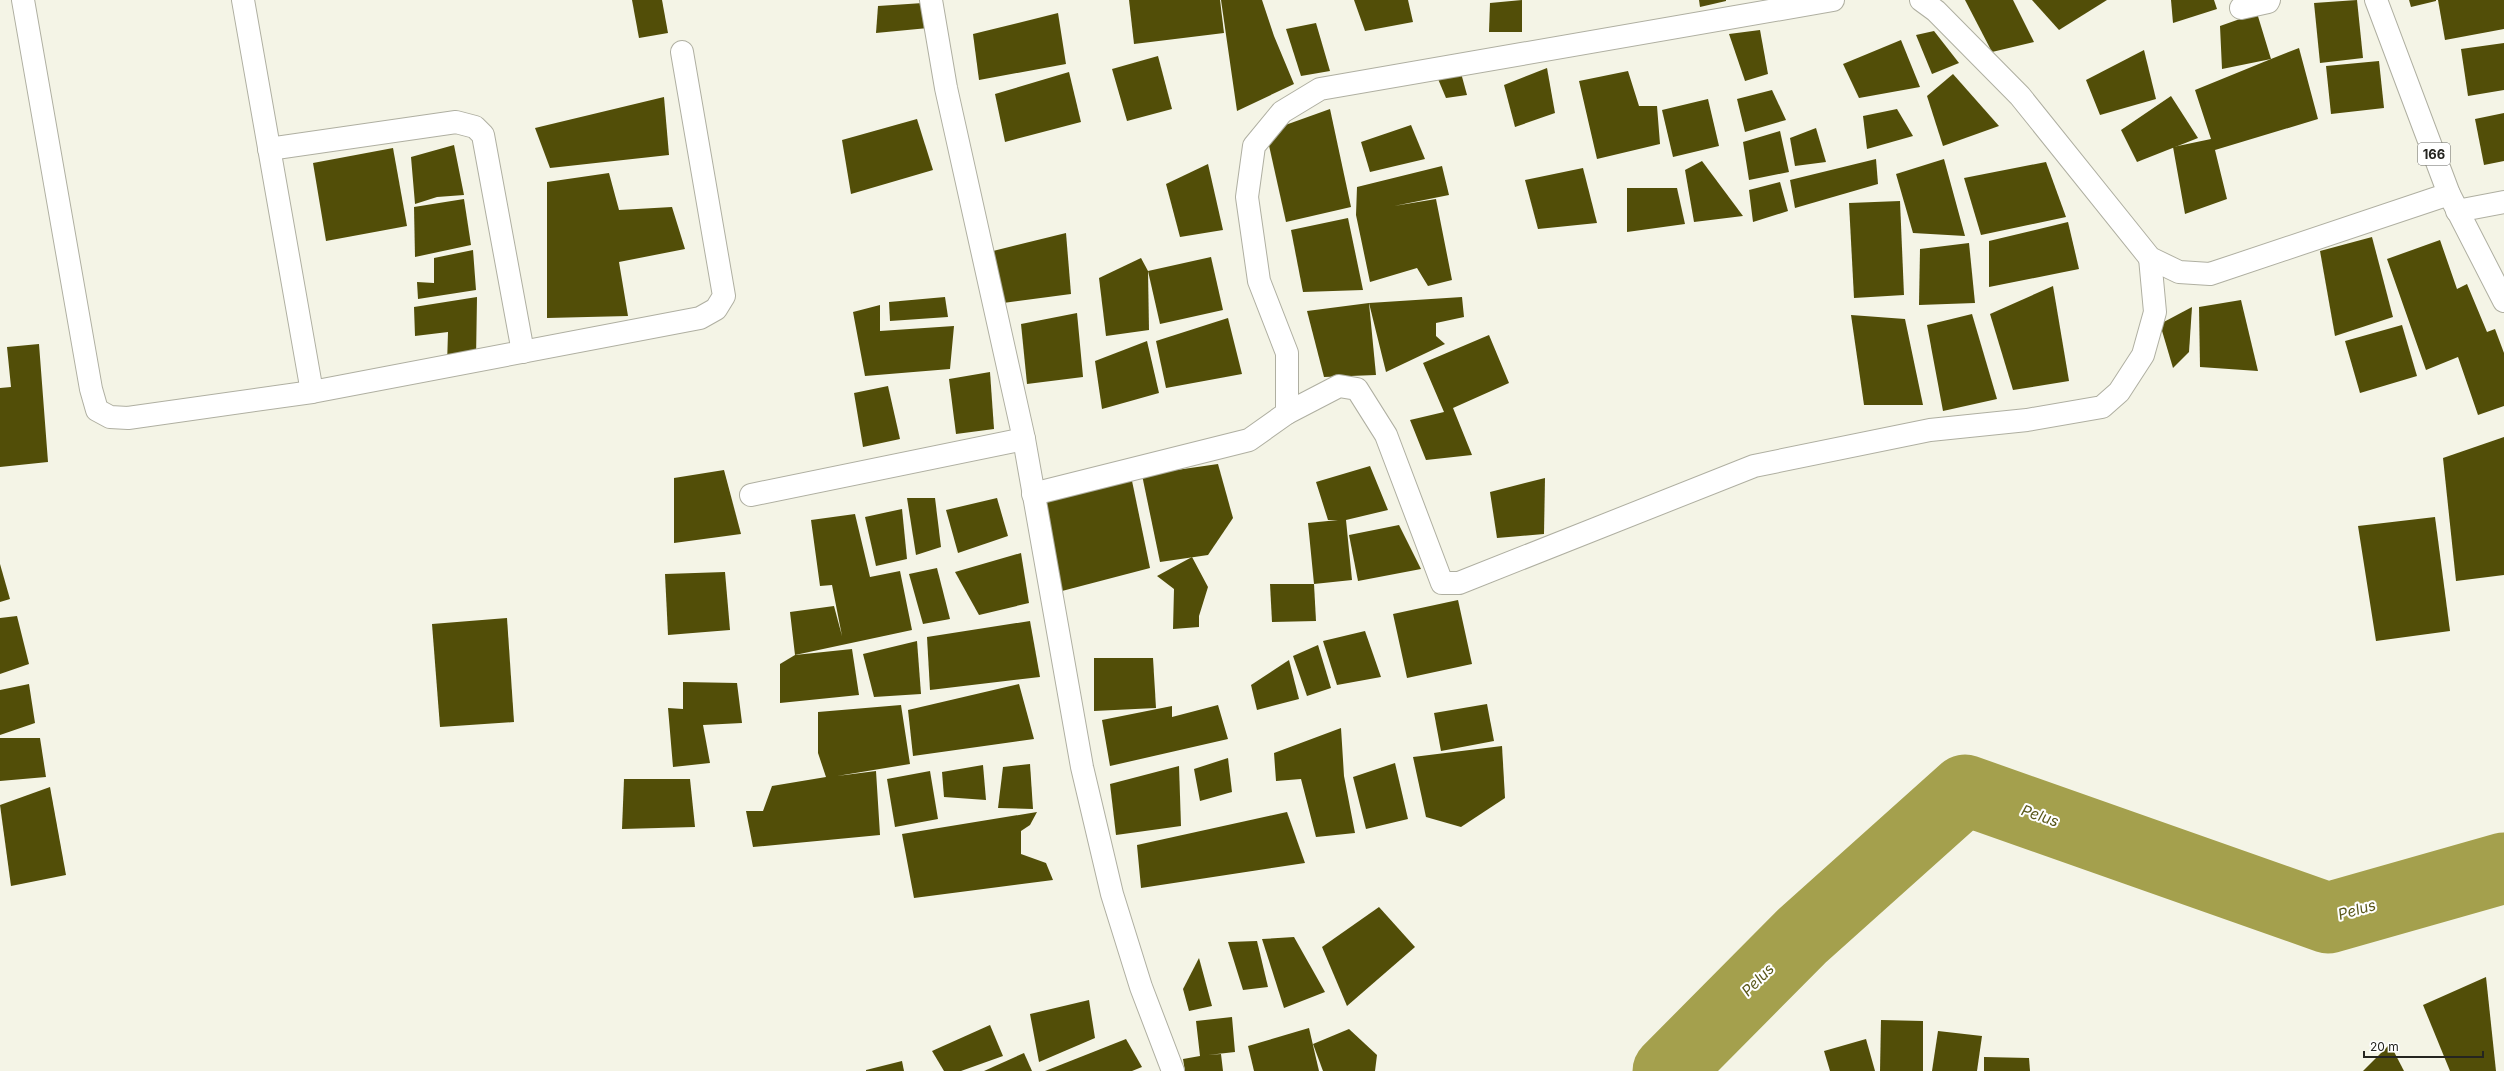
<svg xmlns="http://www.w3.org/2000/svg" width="2504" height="1071" font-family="Inter,sans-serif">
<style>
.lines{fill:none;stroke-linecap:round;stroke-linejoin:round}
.river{stroke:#a4a04d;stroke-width:71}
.building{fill:#524e08}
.minor-casing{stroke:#afafa1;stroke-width:24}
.major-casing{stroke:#afafa1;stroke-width:24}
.minor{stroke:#fff;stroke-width:22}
.major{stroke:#fff;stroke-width:22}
.labels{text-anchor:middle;stroke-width:4;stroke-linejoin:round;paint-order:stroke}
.shield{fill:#fff;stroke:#666663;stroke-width:1}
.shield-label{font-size:13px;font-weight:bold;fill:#252520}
.water-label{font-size:15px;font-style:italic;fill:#595719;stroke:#fff}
</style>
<rect width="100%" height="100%" fill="#f4f4e6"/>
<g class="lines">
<path class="river" d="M1668,1071L1802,936L1965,790L2328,918L2504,868"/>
</g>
<g class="building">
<path d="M632,0H662L668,33L639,38Z"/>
<path d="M1129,0H1220L1224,33L1134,44Z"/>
<path d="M1221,0H1262L1274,36L1294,84L1237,111Z"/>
<path d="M1354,0H1408L1413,22L1365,31Z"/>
<path d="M1522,0V32H1489L1490,3Z"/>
<path d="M1699,0H1726V1L1700,7Z"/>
<path d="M1965,0H2013L2034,42L1992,52Z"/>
<path d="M2032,0H2107L2059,30Z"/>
<path d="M2171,0H2214L2217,9L2173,23Z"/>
<path d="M2357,0L2363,58L2320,63L2314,3Z"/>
<path d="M2409,0H2436V1L2411,7Z"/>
<path d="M2438,0H2504V29L2445,40Z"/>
<path d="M923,3L928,28L876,33L878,6Z"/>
<path d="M1058,13L1066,64L979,80L973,34Z"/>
<path d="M2257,13L2271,59L2299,48L2318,119L2215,150L2227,199L2185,214L2173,147L2211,139L2195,90L2271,59L2222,69L2220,26Z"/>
<path d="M1316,23L1330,71L1301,76L1286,29Z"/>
<path d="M1760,30L1768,74L1745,81L1729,34Z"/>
<path d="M1934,31L1959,63L1932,74L1916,35Z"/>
<path d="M1901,40L1920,87L1859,98L1843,64Z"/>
<path d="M2504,43V90L2468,96L2461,49Z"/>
<path d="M2144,50L2156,99L2100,115L2086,80Z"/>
<path d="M1158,56L1172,109L1127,121L1112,69Z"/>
<path d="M2379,61L2384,108L2331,114L2326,66Z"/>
<path d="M1547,68L1555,113L1515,127L1504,85Z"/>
<path d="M1628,71L1639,106H1657L1660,144L1597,159L1579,81Z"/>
<path d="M1069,72L1081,122L1005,142L995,94Z"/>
<path d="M1461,73L1467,95L1446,98L1438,79Z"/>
<path d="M1953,74L1999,126L1943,146L1927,96Z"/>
<path d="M1772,90L1786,120L1745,132L1737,99Z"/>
<path d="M2171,96L2198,138L2137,162L2121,130Z"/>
<path d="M664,97L669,155L550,168L535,128Z"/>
<path d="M1708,99L1719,146L1673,157L1662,110Z"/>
<path d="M1330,109L1351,207L1286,222L1266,132Z"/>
<path d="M1897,109L1913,136L1867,149L1863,116Z"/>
<path d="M2504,113V161L2484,165L2475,119Z"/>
<path d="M917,119L933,170L851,194L842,140Z"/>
<path d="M1411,125L1425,159L1370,172L1361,142Z"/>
<path d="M1816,128L1826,162L1795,166L1790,138Z"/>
<path d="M1780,131L1789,172L1749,180L1743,142Z"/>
<path d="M454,145L464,195L437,197L415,204L411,157Z"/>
<path d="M393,148L407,226L326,241L313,163Z"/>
<path d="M1876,159L1878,184L1795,208L1790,180Z"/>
<path d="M1944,159L1965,236L1913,233L1896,174Z"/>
<path d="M1702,161L1743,216L1694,222L1685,170Z"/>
<path d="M2046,162L2066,217L1981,235L1964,178Z"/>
<path d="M1208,164L1223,230L1180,237L1166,184Z"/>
<path d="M1442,166L1449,195L1394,206L1436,199L1452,280L1428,286L1417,268L1370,282L1356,215L1357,187Z"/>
<path d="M1583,168L1597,223L1538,229L1525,180Z"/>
<path d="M609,173L619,210L672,207L685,249L619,262L628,316L547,318V182Z"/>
<path d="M1780,182L1788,211L1753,222L1749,190Z"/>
<path d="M1627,188H1677L1685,224L1627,232Z"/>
<path d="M464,199L471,245L415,257L414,207Z"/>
<path d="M1900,201L1904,295L1854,298L1849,203Z"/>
<path d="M1348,218L1363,290L1303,292L1291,230Z"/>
<path d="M2068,222L2079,269L1989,287V241Z"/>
<path d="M1066,233L1071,294L1003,303L993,251Z"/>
<path d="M2372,237L2393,317L2335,336L2320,251Z"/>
<path d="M2440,240L2457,289L2467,284L2487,332L2495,329L2504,353V406L2478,415L2458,357L2426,370L2387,259Z"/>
<path d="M1969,243L1975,303L1919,305L1920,249Z"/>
<path d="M473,250L476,290L418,299L417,282L434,283V258Z"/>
<path d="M1211,257L1223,310L1160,324L1148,271Z"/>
<path d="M1141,258L1148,271L1149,330L1106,336L1099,278Z"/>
<path d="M2053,286L2069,381L2013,390L1990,314Z"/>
<path d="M477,297L476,359L447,365L448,332L415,336L414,307Z"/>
<path d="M945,297L948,317L890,321L889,302Z"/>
<path d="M1462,297L1464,317L1436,323V336L1445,344L1386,372L1369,303Z"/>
<path d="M2241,300L2258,371L2200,367L2199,307Z"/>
<path d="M1369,303L1376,375L1324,377L1307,311Z"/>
<path d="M880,305V331L954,326L950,369L865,376L853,312Z"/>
<path d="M2192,307L2189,352L2173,368L2160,324Z"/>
<path d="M1077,313L1083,377L1027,384L1021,324Z"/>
<path d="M1972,314L1997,399L1943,411L1927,325Z"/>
<path d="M1851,315L1905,319L1923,405H1864Z"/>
<path d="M1228,318L1242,374L1166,388L1156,341Z"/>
<path d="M2402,325L2417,376L2360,393L2345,341Z"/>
<path d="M1489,335L1509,383L1453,408L1472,455L1426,460L1410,420L1444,412L1423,363Z"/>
<path d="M1147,341L1159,393L1102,409L1095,361Z"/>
<path d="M39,344L48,462L0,467V388L11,387L7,347Z"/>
<path d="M990,372L994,429L956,434L949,379Z"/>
<path d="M888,386L900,439L863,447L854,393Z"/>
<path d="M2504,437V575L2456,581L2443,458Z"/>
<path d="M1218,464L1233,518L1208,555L1160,562L1142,475Z"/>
<path d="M1370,466L1388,510L1346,520L1352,580L1314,584L1308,523L1338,520H1328L1316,482Z"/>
<path d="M724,470L741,534L674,543V478Z"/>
<path d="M1131,476L1150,568L1062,591L1041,492Z"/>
<path d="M1545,478L1544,534L1497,538L1490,492Z"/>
<path d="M907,498H935L941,547L916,555Z"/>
<path d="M997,498L1008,536L958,553L946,510Z"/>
<path d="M902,509L907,559L876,566L865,517Z"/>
<path d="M855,514L870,577L900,571L912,630L795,655L790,612L834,606L842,636L832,585L820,586L811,520Z"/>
<path d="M2435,517L2450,631L2376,641L2358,526Z"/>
<path d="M1399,525L1421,569L1358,581L1349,535Z"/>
<path d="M1021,553L1029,603L979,615L955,572Z"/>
<path d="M1192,557L1208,587L1199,616V627L1173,629L1174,589L1157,576Z"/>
<path d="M0,564L10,599L0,602Z"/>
<path d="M937,568L950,619L923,624L909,574Z"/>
<path d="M725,572L730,630L668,635L665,574Z"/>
<path d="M1270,584H1314L1316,621L1272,622Z"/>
<path d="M1458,600L1472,664L1407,678L1393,614Z"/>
<path d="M17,616L29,664L0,674V618Z"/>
<path d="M507,618L514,722L440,727L432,624Z"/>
<path d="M1030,621L1040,677L930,690L927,637Z"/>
<path d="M1365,631L1381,677L1337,685L1323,641Z"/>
<path d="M917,641L921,694L874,697L863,654Z"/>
<path d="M1318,645L1331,688L1307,696L1293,656Z"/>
<path d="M852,649L859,695L780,703V664L795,655Z"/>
<path d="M1094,658H1153L1156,708L1094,711Z"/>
<path d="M1289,660L1299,699L1257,710L1251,685Z"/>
<path d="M683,682L737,683L742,723L703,725L710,763L673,767L668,708L683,709Z"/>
<path d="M29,684L35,723L0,735V690Z"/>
<path d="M1019,684L1034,739L913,756L908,710Z"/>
<path d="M1487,704L1494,741L1441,751L1434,713Z"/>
<path d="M901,705L910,764L837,776L876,771L880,835L753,847L746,811H763L772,786L826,777L818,753V712Z"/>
<path d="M1218,705L1228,739L1110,766L1102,720L1172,706V717Z"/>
<path d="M1341,728L1344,776L1355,833L1316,837L1301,779L1276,781L1274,753Z"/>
<path d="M0,738H40L46,777L0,781Z"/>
<path d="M1502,746L1505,798L1461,827L1426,817L1413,757Z"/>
<path d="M1228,758L1232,792L1200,801L1194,769Z"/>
<path d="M1395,763L1408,819L1366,829L1353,777Z"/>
<path d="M1030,764L1033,809L998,808L1003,767Z"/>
<path d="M983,765L986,800L944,797L942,772Z"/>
<path d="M1179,766L1181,826L1116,835L1110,784Z"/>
<path d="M930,771L938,819L895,827L887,779Z"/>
<path d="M624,779H690L695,827L622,829Z"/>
<path d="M50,787L66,875L11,886L0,805Z"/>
<path d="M1037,812L1030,825L1021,831V854L1046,863L1053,880L914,898L902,834Z"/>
<path d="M1287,812L1305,863L1141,888L1137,845Z"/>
<path d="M1379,907L1415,947L1347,1006L1322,947Z"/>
<path d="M1294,937L1325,992L1284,1008L1262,939Z"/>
<path d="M1257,941L1268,987L1243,990L1228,942Z"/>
<path d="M1199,958L1212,1006L1189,1011L1183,989Z"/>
<path d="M2486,977L2496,1071H2450L2423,1005Z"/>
<path d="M1089,1000L1095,1038L1039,1062L1030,1014Z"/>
<path d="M1232,1017L1235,1052L1208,1055L1221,1054L1223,1071H1185L1183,1059L1200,1056L1196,1021Z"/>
<path d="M1881,1020L1923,1021V1071H1880Z"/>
<path d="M990,1025L1003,1056L961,1071H944L932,1051Z"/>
<path d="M1309,1028L1319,1071H1254L1248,1046Z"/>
<path d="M1349,1029L1377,1055L1375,1071H1323L1313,1044Z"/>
<path d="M1938,1031L1982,1036L1977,1071H1932Z"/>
<path d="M1126,1039L1142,1067L1132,1071H1045Z"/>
<path d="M1866,1039L1875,1071H1830L1824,1051Z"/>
<path d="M2390,1044L2404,1071H2363Z"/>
<path d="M1024,1053L1032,1071H984Z"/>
<path d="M1984,1057L2029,1058L2030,1071H1984Z"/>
<path d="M902,1061L904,1071H866V1070Z"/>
</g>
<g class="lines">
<g class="minor-casing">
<g id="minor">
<path d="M23,0L91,389L97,410L110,417L128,418L312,392"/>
<path d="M243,0L312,392L700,318L716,309L724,296L682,52"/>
<path d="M931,0L946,88L1024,439L1082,767L1112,894L1141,987L1173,1071"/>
<path d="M1921,0L1936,11L2020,96L2150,258L2179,272L2210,274L2449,194"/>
<path d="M2241,8L2268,2L2269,0"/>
<path d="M269,149L456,122L475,127L483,135L523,352"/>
<path d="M2457,211L2504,202"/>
<path d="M1287,413L1339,386L1357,389L1386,435L1442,583H1459L1754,466L1930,430L2027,420L2102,407L2119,392L2143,355L2155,312L2150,258"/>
<path d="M1033,494L1249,440L1287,413V353L1259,281L1247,197L1254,146L1282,112L1320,89L1833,0"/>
<path d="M751,495L1024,439"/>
</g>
</g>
<g class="major-casing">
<path id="major" d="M2376,0L2449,194L2504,301"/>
</g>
<use href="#minor" class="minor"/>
<use href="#major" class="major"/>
</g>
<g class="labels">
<rect class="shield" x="2418" y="143" width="32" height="22" rx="3"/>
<g class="shield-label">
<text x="2434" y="159">166</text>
</g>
<g class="water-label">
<text transform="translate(2040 816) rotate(19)" y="5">Pelus</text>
<text transform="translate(2357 910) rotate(-16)" y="5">Pelus</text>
<text transform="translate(1758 980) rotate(-45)" y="5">Pelus</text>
</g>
</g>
<path d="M2364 1051v6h119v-6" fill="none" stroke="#252520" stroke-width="2"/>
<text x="2370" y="1051" font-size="12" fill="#252520" stroke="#ffffff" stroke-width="3" paint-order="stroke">20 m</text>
</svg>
